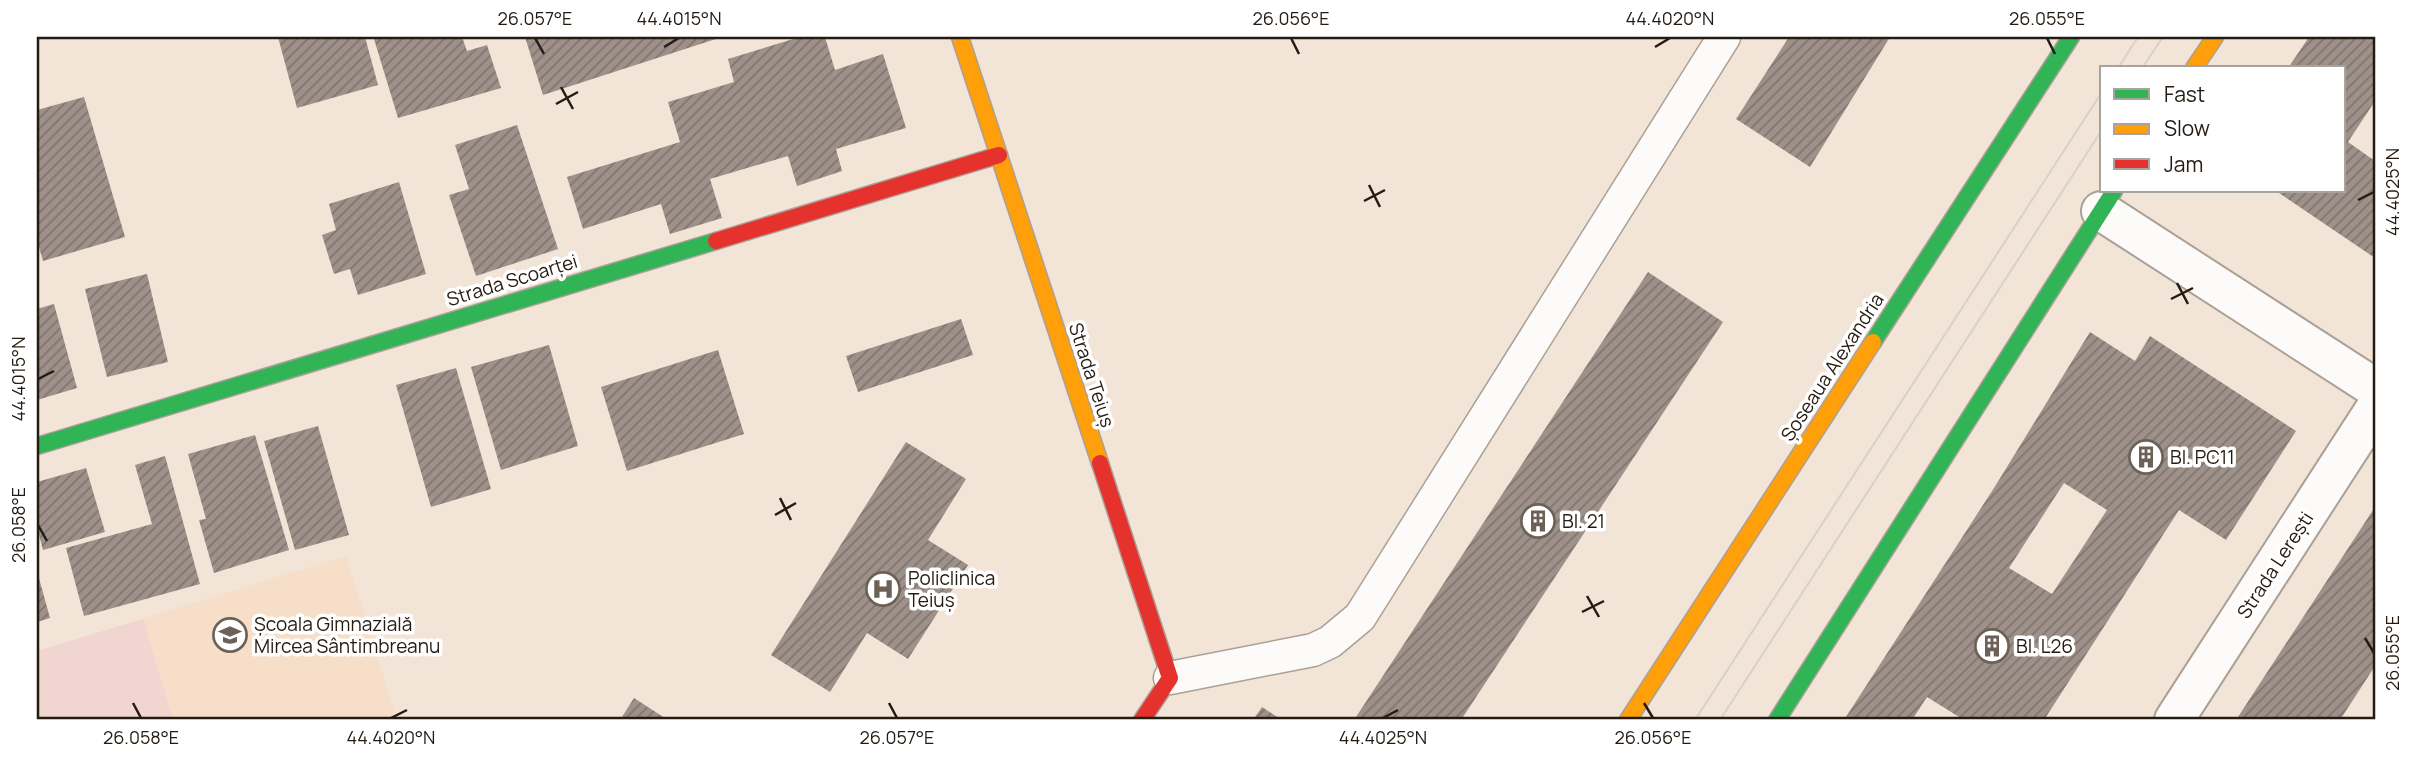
<svg xmlns="http://www.w3.org/2000/svg" width="2412" height="757" font-family="Manrope,sans-serif">
<style>
.built{fill:#f6dec8}
.green{fill:#f1d5d1}
.building{fill:url(#building-hatch);fill-rule:evenodd}
.lines{fill:none;stroke-linecap:round;stroke-linejoin:round}
.lane-casing{stroke:#aba096;stroke-width:35}
.street-casing{stroke:#aba096;stroke-width:42}
.fast-casing{stroke:#aba096;stroke-width:19}
.slow-casing{stroke:#aba096;stroke-width:19}
.jam-casing{stroke:#aba096;stroke-width:19}
.lane{stroke:#fdfbf9;stroke-width:32}
.street{stroke:#fdfbf9;stroke-width:38}
.fast{stroke:#30b455;stroke-width:16}
.slow{stroke:#ff9f0a;stroke-width:16}
.jam{stroke:#e5322d;stroke-width:16}
.tram{stroke:#d5d1ce;stroke-width:2}
.ticks{fill:none;stroke:#241b12;stroke-width:2.5}
.labels{text-anchor:middle;stroke-width:7;stroke-linejoin:round;paint-order:stroke}
.street-label{font-size:19px;fill:#241b12;stroke:#fff}
.poi-label{font-size:19px;fill:#241b12;stroke:#fff;text-anchor:start}
.neatline{fill:none;stroke:#241b12;stroke-width:2.5}
.ticks-label{font-size:18px;text-anchor:middle;fill:#241b12}
</style>
<defs>
<pattern id="building-hatch" width="6" height="6" patternUnits="userSpaceOnUse" patternTransform="scale(1.75)"><rect width="6" height="6" fill="#9d9189"/><path d="M-1 1l2-2M0 6l6-6M5 7l2-2" fill="none" stroke="#80766f"/></pattern>
</defs>
<rect width="100%" height="100%" fill="#f2e4d7"/>
<path class="built" d="M346,556L397,720H37V651Z"/>
<path class="green" d="M143,619L173,720H37V651Z"/>
<g class="building">
<path d="M278,37H365L378,85L297,108Z"/>
<path d="M383,37H462L467,51L487,45L501,88L398,118L374,39Z"/>
<path d="M525,37H722L543,95Z"/>
<path d="M800,37H825L835,70L883,54L906,128L836,149L842,171L797,186L788,156L710,179L722,218L670,234L661,204L583,229L567,177L680,142L668,102L734,82L728,59Z"/>
<path d="M1789,37H1890L1810,167L1736,119Z"/>
<path d="M2309,37H2375V101L2348,142L2375,161V258L2276,191H2344V68H2288Z"/>
<path d="M84,97L125,237L43,261L37,240V110Z"/>
<path d="M517,125L558,249L476,276L449,195L469,189L455,145Z"/>
<path d="M399,182L426,274L358,295L350,269L334,274L322,235L336,230L329,204Z"/>
<path d="M1648,272L1723,322L1461,720H1354Z"/>
<path d="M147,274L168,362L107,377L85,289Z"/>
<path d="M54,304L77,388L37,400V309Z"/>
<path d="M961,319L973,355L858,392L846,356Z"/>
<path d="M2090,332L2135,361L2150,336L2296,431L2226,540L2179,510L2044,720H1964L1927,697L1912,720H1844L1994,488ZM2064,483L2107,510L2052,594L2009,568Z"/>
<path d="M549,345L578,446L501,470L471,367Z"/>
<path d="M718,350L744,434L627,471L601,387Z"/>
<path d="M456,368L491,489L431,507L396,385Z"/>
<path d="M318,426L349,535L295,550L264,441Z"/>
<path d="M255,435L289,550L214,573L199,520L206,519L188,454Z"/>
<path d="M906,442L966,479L928,540L968,565L908,659L867,633L830,692L771,655Z"/>
<path d="M165,456L200,584L84,616L66,548L152,524L135,465Z"/>
<path d="M86,468L105,532L43,550L37,527V482Z"/>
<path d="M2375,507V666L2340,720H2236Z"/>
<path d="M37,571L50,618L37,622Z"/>
<path d="M634,698L668,720H620Z"/>
<path d="M1262,707L1282,720H1253Z"/>
</g>
<g class="lines">
<g class="lane-casing">
<path id="lane" d="M1170,678L1313,650L1330,642L1360,617L1724,37"/>
</g>
<g class="street-casing">
<g id="street">
<path d="M2101,211L2375,388"/>
<path d="M2174,720L2375,409"/>
</g>
</g>
<g class="fast-casing">
<g id="fast">
<path d="M1873,342L2071,37"/>
<path d="M37,446L716,241"/>
<path d="M1777,720L2114,191"/>
</g>
</g>
<g class="slow-casing">
<g id="slow">
<path d="M960,37L1100,463"/>
<path d="M2194,68L2215,37"/>
<path d="M1628,720L1873,342"/>
</g>
</g>
<g class="jam-casing">
<g id="jam">
<path d="M716,241L999,155"/>
<path d="M1100,463L1170,678L1142,720"/>
</g>
</g>
<use href="#lane" class="lane"/>
<use href="#street" class="street"/>
<use href="#fast" class="fast"/>
<use href="#slow" class="slow"/>
<use href="#jam" class="jam"/>
<g class="tram">
<path d="M2118,68L2138,37"/>
<path d="M2142,68L2163,37"/>
<path d="M1695,720L2102,92"/>
<path d="M1720,720L2102,130"/>
</g>
</g>
<path class="ticks" d="M535,38L544,54M1291,38L1299,54M2047,38L2055,54M664,47L679,38M1655,47L1670,38M561,87L573,109M556,104L578,92M1369,185L1380,207M2358,200L2374,192M1364,201L1385,190M2177,283L2188,304M2171,299L2193,288M38,379L54,371M780,498L791,520M775,515L796,503M38,525L47,541M1587,596L1599,617M1582,612L1604,601M2365,638L2374,653M133,703L141,718M889,703L897,718M1644,703L1653,718M391,718L407,710M1383,718L1398,710"/>
<defs>
<g id="building-ring" transform="scale(1.75)"><circle r="9.5" fill="#fff" stroke="#6c6157" stroke-width="1.5"/><path d="M-4-6H4V6H1V3H-1V6H-4ZM-2.5-4.3h1.7v1.8h-1.7ZM.8-4.3h1.7v1.8H.8ZM-2.5-1h1.7V.8h-1.7ZM.8-1h1.7V.8H.8Z" fill="#6c6157"/></g>
<g id="hospital-ring" transform="scale(1.75)"><circle r="9.5" fill="#fff" stroke="#6c6157" stroke-width="1.5"/><path d="M-5-5h3v3.5h4V-5h3V5h-3V1.5h-4V5h-3Z" fill="#6c6157"/></g>
<g id="school-ring" transform="scale(1.75)"><circle r="9.5" fill="#fff" stroke="#6c6157" stroke-width="1.5"/><path d="M0-5L7-2L0 1L-7-2ZM-4 1L0 2.5L4 1V4Q0 6-4 4Z" fill="#6c6157"/></g>
</defs>
<g fill-rule="evenodd">
<use href="#building-ring" x="2146" y="457"/>
<use href="#building-ring" x="1538" y="521"/>
<use href="#hospital-ring" x="883" y="589"/>
<use href="#school-ring" x="230" y="635"/>
<use href="#building-ring" x="1992" y="646"/>
</g>
<g class="labels">
<g class="street-label">
<text transform="translate(512 280) rotate(-17)" y="7">Strada Scoarței</text>
<text transform="translate(1832 367) rotate(-57)" y="7">Șoseaua Alexandria</text>
<text transform="translate(1092 375) rotate(72)" y="7">Strada Teiuș</text>
<text transform="translate(2275 565) rotate(-57)" y="7">Strada Lerești</text>
</g>
<g class="poi-label">
<text x="2170" y="464">Bl. PC11</text>
<text x="1562" y="528">Bl. 21</text>
<text x="908" y="585">Policlinica<tspan x="908" dy="22">Teiuș</tspan></text>
<text x="254" y="631">Școala Gimnazială<tspan x="254" dy="22">Mircea Sântimbreanu</tspan></text>
<text x="2016" y="653">Bl. L26</text>
</g>
</g>
<rect width="2412" height="757" fill="none" stroke="#ffffff" stroke-width="77"/>
<rect x="2100" y="66" width="245" height="126" fill="#ffffff" stroke="#a7a4a0" stroke-width="2"/>
<rect x="2114" y="89" width="35" height="10" fill="#30b455" stroke="#a7a4a0" stroke-width="2"/>
<text x="2164" y="102" font-size="21" fill="#241b12">Fast</text>
<rect x="2114" y="124" width="35" height="10" fill="#ff9f0a" stroke="#a7a4a0" stroke-width="2"/>
<text x="2164" y="136" font-size="21" fill="#241b12">Slow</text>
<rect x="2114" y="159" width="35" height="10" fill="#e5322d" stroke="#a7a4a0" stroke-width="2"/>
<text x="2164" y="172" font-size="21" fill="#241b12">Jam</text>
<rect x="38" y="38" width="2336" height="680" class="neatline"/>
<g class="ticks-label">
<text x="535" y="25">26.057°E</text>
<text x="679" y="25">44.4015°N</text>
<text x="1291" y="25">26.056°E</text>
<text x="1670" y="25">44.4020°N</text>
<text x="2047" y="25">26.055°E</text>
<text transform="translate(2393 192) rotate(-90)" y="6">44.4025°N</text>
<text transform="translate(19 379) rotate(-90)" y="6">44.4015°N</text>
<text transform="translate(19 525) rotate(-90)" y="6">26.058°E</text>
<text transform="translate(2393 653) rotate(-90)" y="6">26.055°E</text>
<text x="141" y="744">26.058°E</text>
<text x="391" y="744">44.4020°N</text>
<text x="897" y="744">26.057°E</text>
<text x="1383" y="744">44.4025°N</text>
<text x="1653" y="744">26.056°E</text>
</g>
</svg>
